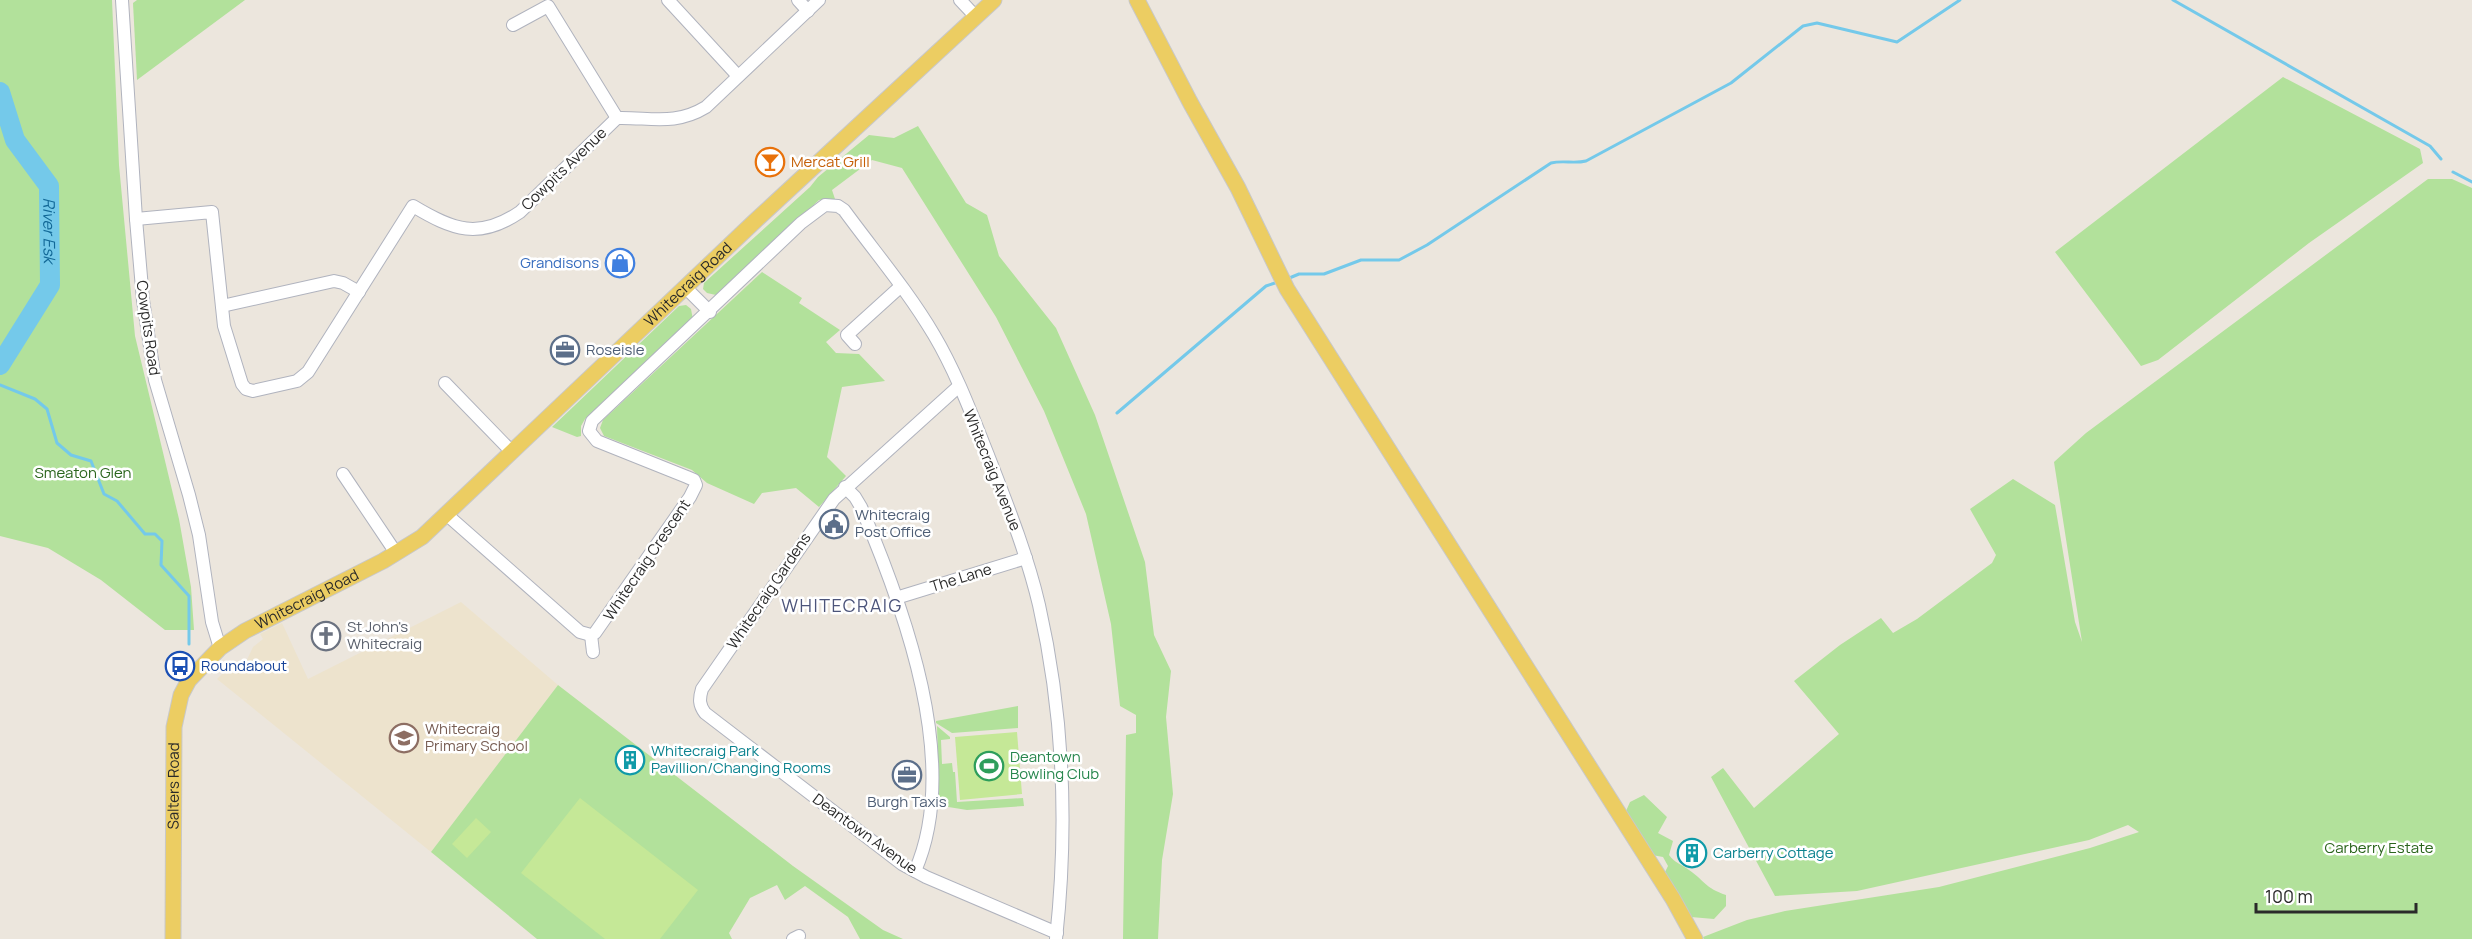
<svg xmlns="http://www.w3.org/2000/svg" width="2472" height="939" font-family="Manrope,sans-serif">
<style>
.education{fill:#ede3cd}
.green{fill:#b2e19b}
.pitch{fill:#c5e897}
.lines{fill:none;stroke-linecap:round;stroke-linejoin:round}
.stream{stroke:#74c9ea;stroke-width:3}
.river{stroke:#74c9ea;stroke-width:20}
.minor-casing{stroke:#b0b3be;stroke-width:14}
.major-casing{stroke:#c8c8c8;stroke-width:17}
.minor{stroke:#fff;stroke-width:12}
.major{stroke:#eccd62;stroke-width:15}
.labels{text-anchor:middle;stroke-width:5;stroke-linejoin:round;paint-order:stroke}
.food-label{font-size:15px;fill:#c56008;stroke:#fff;text-anchor:start}
.street-label{font-size:15px;fill:#2a2a2a;stroke:#fff}
.shop-label{font-size:15px;fill:#366cbe;stroke:#fff;text-anchor:end}
.service-label{font-size:15px;fill:#4e5e75;stroke:#fff;text-anchor:start}
.park-label{font-size:15px;fill:#2b651d;stroke:#fff}
.worship-label{font-size:15px;fill:#5b616d;stroke:#fff;text-anchor:start}
.transit-label{font-size:15px;fill:#164399;stroke:#fff;text-anchor:start}
.education-label{font-size:15px;fill:#785e54;stroke:#fff;text-anchor:start}
.culture-label{font-size:15px;fill:#0d838f;stroke:#fff;text-anchor:start}
.leisure-label{font-size:15px;fill:#27864d;stroke:#fff;text-anchor:start}
.water-label{font-size:16px;font-style:italic;fill:#126897;stroke:#fff}
.quarter-label{font-size:18px;letter-spacing:1.5px;fill:#4c547a;stroke:#fff}
</style>
<rect width="100%" height="100%" fill="#ece6dd"/>
<path class="education" d="M461,602L558,685L431,852L217,679L222,674L236,672L244,666L253,647L263,639L260,634L282,623L308,679Z"/>
<g class="green">
<path d="M0,0H112L119,165L135,336L179,519L191,587L194,630H165L101,580L48,548L0,536Z"/>
<path d="M137,0H245L137,80L133,3Z"/>
<path d="M2283,77L2420,149L2423,163L2309,243L2158,360L2141,366L2055,252Z"/>
<path d="M918,126L966,203L987,215L999,256L1056,328L1095,415L1145,562L1154,635L1171,671L1166,717L1173,794L1162,860L1158,939H1123L1126,735L1136,733V715L1120,706L1111,624L1086,514L1044,411L996,317L902,168L872,160L832,190L835,199L819,200L716,295L707,293L703,289L704,283L810,187L818,177L869,135L894,138Z"/>
<path d="M2428,179H2452L2472,188V939H1704L1703,937L1747,920L1785,911L1939,887L2090,848L2139,832L2128,825L2089,840L1857,891L1775,896L1711,777L1723,768L1754,808L1839,734L1794,681L1840,645L1881,618L1893,633L1917,619L1992,563L1996,555L1970,509L2013,479L2055,505L2075,622L2082,642L2054,462L2086,433Z"/>
<path d="M762,272L802,298L799,303L840,330L826,342L836,353L859,354L885,381L842,387L827,457L846,476L819,507L796,488L762,493L754,504L707,483L692,470L604,436L600,428L603,420Z"/>
<path d="M686,305L691,309L693,320L585,419L581,426V436L577,437L552,427L679,306Z"/>
<path d="M558,685L793,866L883,930L903,939H860L848,917L805,886L785,900L777,885L750,898L729,933L732,939H537L431,852Z"/>
<path d="M1018,706V728L952,733L936,723V721Z"/>
<path d="M937,726L950,737V739L941,740L942,764L952,763L953,772H955L957,802L1023,798L1024,806L967,810L936,805L939,788Z"/>
<path d="M1644,795L1667,817L1658,833L1673,841L1669,855C1675,863 1681,864 1689,870C1705,881 1705,888 1726,895V906L1714,919L1691,917L1665,872L1668,866L1663,857L1652,855L1626,811L1630,802Z"/>
</g>
<g class="pitch">
<path d="M1017,732L1022,794L960,800L955,737Z"/>
<path d="M580,798L698,890L660,939H605L521,873Z"/>
<path d="M476,818L491,832L467,858L452,844Z"/>
</g>
<g class="lines">
<g class="stream">
<path d="M2173,0L2430,146L2441,159"/>
<path d="M2453,172L2472,182"/>
<path d="M1287,279L1299,274H1324L1361,260H1399L1427,245L1551,163C1563,160 1574,164 1586,161L1731,83L1803,26L1817,23L1897,42L1960,0"/>
<path d="M0,385L35,399L47,409L57,443L71,455L91,461L104,494L117,501L145,534H155L162,541L161,565L189,596V644"/>
<path d="M1117,413L1266,286L1278,282"/>
</g>
<path class="river" id="s1" d="M0,92L15,140L49,186L50,285L0,365"/>
<g class="minor-casing">
<g id="minor">
<path d="M122,0L136,219L143,300L155,380L189,495L199,535L212,622L220,648"/>
<path d="M668,0L738,76"/>
<path d="M798,0L808,11"/>
<path d="M960,0L976,17"/>
<path d="M513,25L548,6L617,118"/>
<path d="M136,219L212,212L224,326L242,384L246,389L253,391L297,381L308,372L413,206C453,230 479,240 520,212L617,118C650,117 675,126 706,107L819,0"/>
<path d="M685,287L710,312"/>
<path d="M222,306L334,281L343,283L359,292"/>
<path d="M855,344L847,335L900,287"/>
<path d="M445,383L511,451"/>
<path d="M958,387L834,499L702,689C699,699 699,705 705,713L902,864L926,877L1057,933"/>
<path d="M343,474L396,553"/>
<path d="M845,487L855,497L861,507C904,608 962,764 915,871"/>
<path d="M446,514L580,632L591,635L595,633L690,497L696,485L694,480L687,477L597,441L589,431L592,421L801,223L825,205L838,206L844,210C874,251 908,291 934,335C956,372 972,415 988,455C1007,504 1027,554 1039,605C1064,715 1068,828 1056,939"/>
<path d="M896,598L1026,558"/>
<path d="M591,635L593,652"/>
<path d="M793,939L799,936"/>
</g>
</g>
<g class="major-casing">
<g id="major">
<path d="M1137,0L1190,102L1238,188L1287,289L1673,899L1695,939"/>
<path id="s2" d="M173,939L174,727L181,695L189,680L220,648L245,631L383,561L422,537L754,222L994,0"/>
</g>
</g>
<use href="#minor" class="minor"/>
<use href="#major" class="major"/>
</g>
<defs>
<g id="bar-ring" transform="scale(1.5)"><circle r="9.5" fill="#fff" stroke="#e8710a" stroke-width="1.5"/><path d="M-6-5H6L.8 .8V4.5H3.5V6h-7V4.5H-.8V.8Z" fill="#e8710a"/></g>
<g id="shop-ring" transform="scale(1.5)"><circle r="9.5" fill="#fff" stroke="#3f7fe0" stroke-width="1.5"/><path d="M-5-2.5h2.3a2.7 3.5 0 0 1 5.4 0H5L5.5 6h-11ZM-1.5-2.5h3a1.5 2.3 0 0 0-3 0Z" fill="#3f7fe0"/></g>
<g id="office-ring" transform="scale(1.5)"><circle r="9.5" fill="#fff" stroke="#5c6f8a" stroke-width="1.5"/><path d="M-6-3h4V-5.5h4V-3h4V5H-6ZM-1-4.5V-3h2v-1.5ZM-6 0V1H6V0Z" fill="#5c6f8a"/></g>
<g id="civic-ring" transform="scale(1.5)"><circle r="9.5" fill="#fff" stroke="#5c6f8a" stroke-width="1.5"/><path d="M-.6-6.5H3V-4.5H.6V-3L4-1V1h2V6H-6V1h2V-1L-.6-3ZM-1.2 2.5V6h2.4V2.5Z" fill="#5c6f8a"/></g>
<g id="church-ring" transform="scale(1.5)"><circle r="9.5" fill="#fff" stroke="#6b7280" stroke-width="1.5"/><path d="M-1.2-6h2.4v3.5h3.3v2.4h-3.3V6h-2.4V-.1h-3.3v-2.4h3.3Z" fill="#6b7280"/></g>
<g id="bus-ring" transform="scale(1.5)"><circle r="9.5" fill="#fff" stroke="#1a4fb4" stroke-width="1.5"/><path d="M-5-6H5V4H4V6H2V4H-2V6H-4V4H-5ZM-3.5-4V0h7V-4ZM-3.5 1.2v1.5H-2V1.2ZM2 1.2v1.5H3.5V1.2Z" fill="#1a4fb4"/></g>
<g id="school-ring" transform="scale(1.5)"><circle r="9.5" fill="#fff" stroke="#8d6e63" stroke-width="1.5"/><path d="M0-5L7-2L0 1L-7-2ZM-4 1L0 2.5L4 1V4Q0 6-4 4Z" fill="#8d6e63"/></g>
<g id="building-ring" transform="scale(1.5)"><circle r="9.5" fill="#fff" stroke="#0f9aa8" stroke-width="1.5"/><path d="M-4-6H4V6H1V3H-1V6H-4ZM-2.5-4.3h1.7v1.8h-1.7ZM.8-4.3h1.7v1.8H.8ZM-2.5-1h1.7V.8h-1.7ZM.8-1h1.7V.8H.8Z" fill="#0f9aa8"/></g>
<g id="stadium-ring" transform="scale(1.5)"><circle r="9.5" fill="#fff" stroke="#2e9e5b" stroke-width="1.5"/><path d="M0-5a6.5 5 0 1 0 0 10a6.5 5 0 1 0 0-10ZM-3.5-1.8h7v3.6h-7Z" fill="#2e9e5b"/></g>
</defs>
<g fill-rule="evenodd">
<use href="#bar-ring" x="770" y="162"/>
<use href="#shop-ring" x="620" y="263"/>
<use href="#office-ring" x="565" y="350"/>
<use href="#civic-ring" x="834" y="524"/>
<use href="#church-ring" x="326" y="636"/>
<use href="#bus-ring" x="180" y="666"/>
<use href="#school-ring" x="404" y="738"/>
<use href="#building-ring" x="630" y="760"/>
<use href="#stadium-ring" x="989" y="766"/>
<use href="#office-ring" x="907" y="775"/>
<use href="#building-ring" x="1692" y="853"/>
</g>
<g class="labels">
<g class="food-label">
<text x="791" y="167">Mercat Grill</text>
</g>
<g class="street-label">
<text transform="translate(564 169) rotate(-44)" y="5">Cowpits Avenue</text>
<text dy="5" stroke="none"><textPath href="#s2" startOffset="904">Whitecraig Road</textPath></text>
<text transform="translate(148 328) rotate(82)" y="5">Cowpits Road</text>
<text transform="translate(992 470) rotate(68)" y="5">Whitecraig Avenue</text>
<text transform="translate(647 560) rotate(-56)" y="5">Whitecraig Crescent</text>
<text transform="translate(961 578) rotate(-17)" y="5">The Lane</text>
<text transform="translate(769 591) rotate(-56)" y="5">Whitecraig Gardens</text>
<text dy="5" stroke="none"><textPath href="#s2" startOffset="406">Whitecraig Road</textPath></text>
<text dy="5" stroke="none"><textPath href="#s2" startOffset="153">Salters Road</textPath></text>
<text transform="translate(865 834) rotate(36)" y="5">Deantown Avenue</text>
</g>
<g class="shop-label">
<text x="599" y="268">Grandisons</text>
</g>
<g class="service-label">
<text x="586" y="355">Roseisle</text>
<text x="855" y="520">Whitecraig<tspan x="855" dy="17">Post Office</tspan></text>
<text x="907" y="807" text-anchor="middle">Burgh Taxis</text>
</g>
<g class="park-label">
<text x="83" y="478">Smeaton Glen</text>
<text x="2379" y="853">Carberry Estate</text>
</g>
<g class="worship-label">
<text x="347" y="632">St John's<tspan x="347" dy="17">Whitecraig</tspan></text>
</g>
<g class="transit-label">
<text x="201" y="671">Roundabout</text>
</g>
<g class="education-label">
<text x="425" y="734">Whitecraig<tspan x="425" dy="17">Primary School</tspan></text>
</g>
<g class="culture-label">
<text x="651" y="756">Whitecraig Park<tspan x="651" dy="17">Pavillion/Changing Rooms</tspan></text>
<text x="1713" y="858">Carberry Cottage</text>
</g>
<g class="leisure-label">
<text x="1010" y="762">Deantown<tspan x="1010" dy="17">Bowling Club</tspan></text>
</g>
<g class="water-label">
<text dy="6" stroke="none"><textPath href="#s1" startOffset="152">River Esk</textPath></text>
</g>
<g class="quarter-label">
<text x="842" y="612">WHITECRAIG</text>
</g>
</g>
<path d="M2256 903v9h160v-9" fill="none" stroke="#2a2a2a" stroke-width="3"/>
<text x="2265" y="903" font-size="18" fill="#2a2a2a" stroke="#ffffff" stroke-width="4.5" paint-order="stroke">100 m</text>
</svg>
